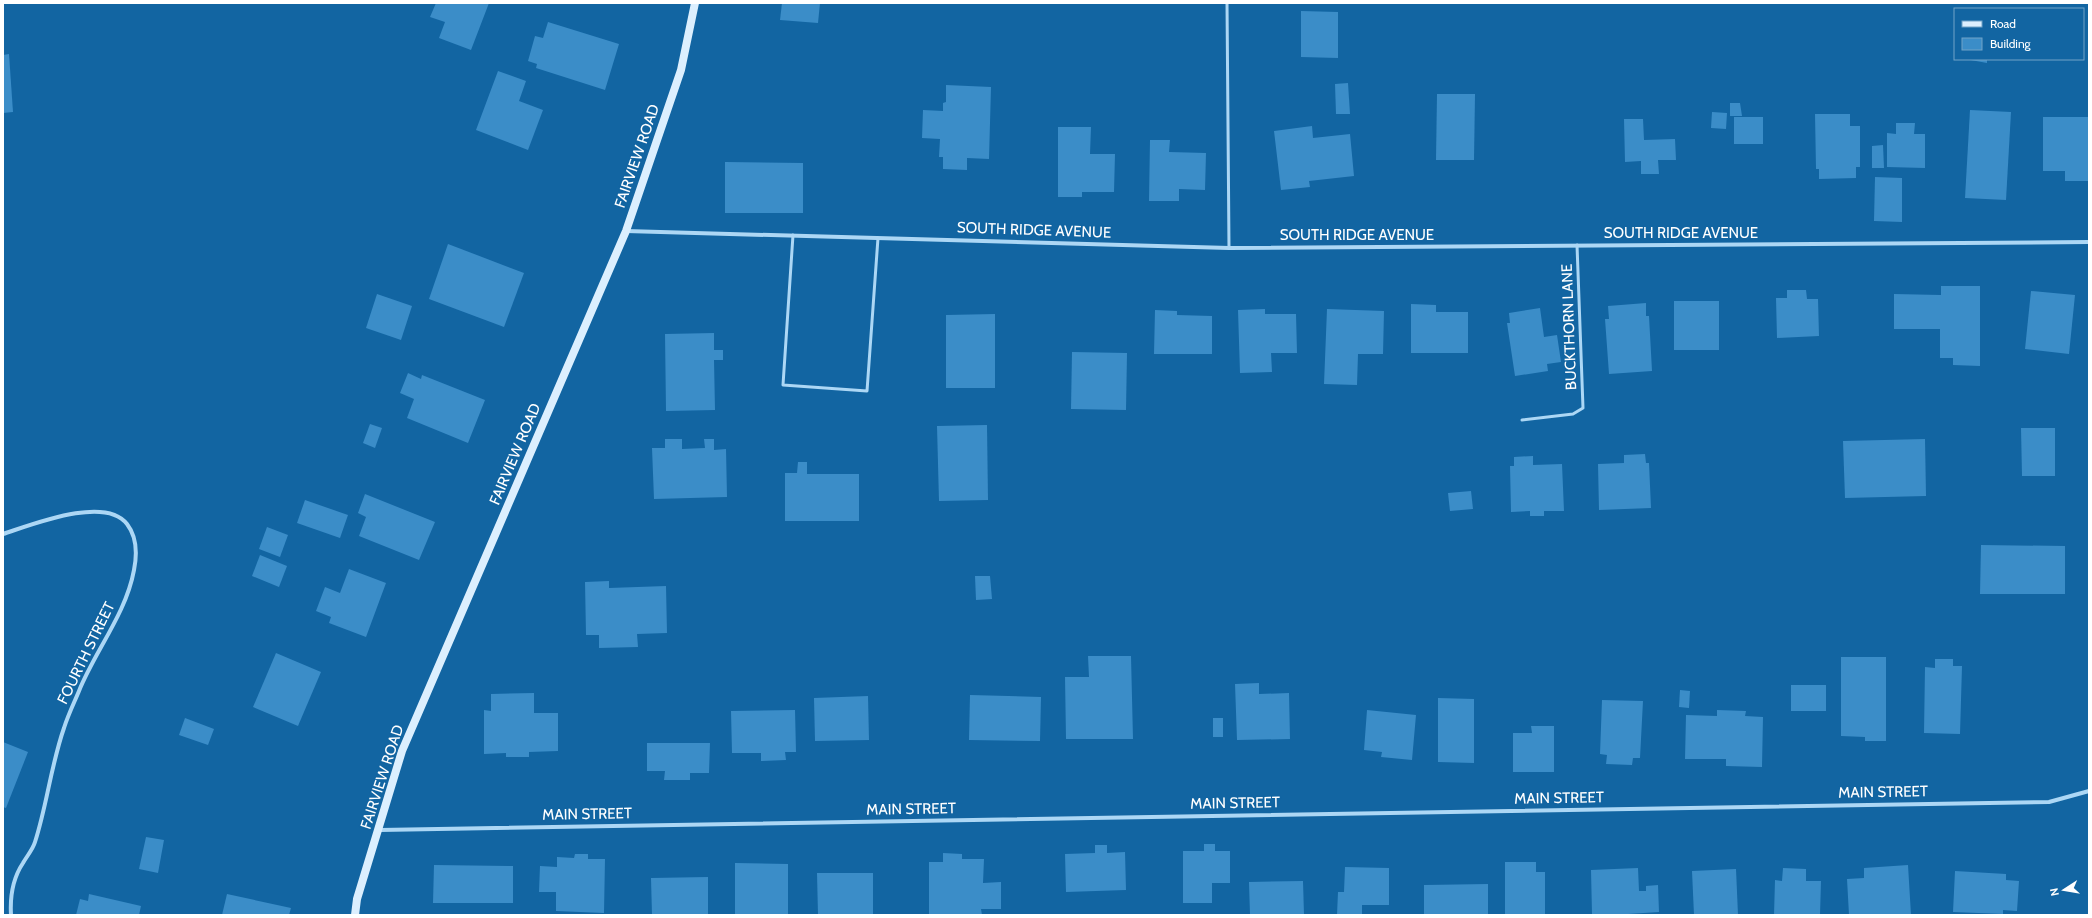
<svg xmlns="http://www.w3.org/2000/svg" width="2092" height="918" font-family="Cabin,sans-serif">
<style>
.building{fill:#3b8dc8}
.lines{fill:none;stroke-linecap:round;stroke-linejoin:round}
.lane{stroke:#acd7f5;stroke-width:3}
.street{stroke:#acd7f5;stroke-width:4}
.secondary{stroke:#dceffe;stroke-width:8}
.labels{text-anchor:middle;stroke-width:3;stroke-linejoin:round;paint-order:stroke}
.street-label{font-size:15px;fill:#fff;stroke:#1265a2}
</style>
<rect width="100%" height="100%" fill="#1265a2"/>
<g class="building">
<path d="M436,3H489L471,50L439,38L445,22L430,17Z"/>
<path d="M782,3H820L818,23L780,20Z"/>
<path d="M1301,11L1338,12V58L1301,57Z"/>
<path d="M548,22L619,44L605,90L536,68L537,64L528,61L535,36L543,38Z"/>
<path d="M9,54L13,112L3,113V55Z"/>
<path d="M1965,59H1987V63Z"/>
<path d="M498,71L526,81L519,101L543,110L528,150L476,130Z"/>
<path d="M1348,83L1350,114H1336L1335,84Z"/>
<path d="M946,85L991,87L989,159L967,158V170L943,169V157H939L940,139L922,138L923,110L943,111V103L946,102Z"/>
<path d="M1437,94H1475L1474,160H1436Z"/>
<path d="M1730,103H1740L1742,116H1730Z"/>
<path d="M1970,110L2011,112L2006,200L1965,198Z"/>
<path d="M1712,112L1727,113L1726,129L1711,128Z"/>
<path d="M1815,114H1850V126H1860V167H1856V178L1819,179V169H1816Z"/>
<rect x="1734" y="117" width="29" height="27"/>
<path d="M2043,117H2089V181H2065V171H2043Z"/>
<path d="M1624,119H1643L1644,140L1675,139L1676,160H1658L1659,174H1641V161L1625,162Z"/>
<path d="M1896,123H1915L1914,134H1925V168L1887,167V133L1896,134Z"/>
<path d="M1312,126L1313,138L1350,134L1354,176L1309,181L1310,187L1281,190L1274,131Z"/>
<path d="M1058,127H1091L1090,154H1115L1114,192H1082V197H1058Z"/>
<path d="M1150,140H1170L1169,152L1206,153L1205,190L1179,189V201H1149Z"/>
<path d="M1883,145L1884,168H1872V146Z"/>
<path d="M725,162L803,163V213H725Z"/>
<path d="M1875,177L1902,178V222L1874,221Z"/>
<path d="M448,244L524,273L504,327L429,299Z"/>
<path d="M1941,286H1980V366L1953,365V358H1940V329H1894V294L1941,295Z"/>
<path d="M1787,290H1806L1807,299H1818L1819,336L1777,338L1776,298H1787Z"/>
<path d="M2031,291L2075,295L2069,354L2025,349Z"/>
<path d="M377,294L412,306L401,340L366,328Z"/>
<rect x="1674" y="301" width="45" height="49"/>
<path d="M1646,303V316H1649L1652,371L1609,374L1605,319H1609L1608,306Z"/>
<path d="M1411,304L1436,305V312H1468V353H1411Z"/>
<path d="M1540,308L1544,337L1557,335L1561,362L1547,364L1548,371L1515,376L1507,323H1510L1509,313Z"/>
<path d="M1265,309V314H1296L1297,353H1271L1272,372L1240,373L1238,310Z"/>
<path d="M1327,309L1384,311L1383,354H1358L1357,385L1324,384Z"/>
<path d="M1155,310L1177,311V315L1212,316V354H1154Z"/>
<path d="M995,314V388H946V315Z"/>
<path d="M714,333V350H723V360H714L715,410L666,411L665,334Z"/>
<path d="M1072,352L1127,353L1126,410L1071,409Z"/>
<path d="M408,373L421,379L422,375L485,400L468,443L407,418L414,399L400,393Z"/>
<path d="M370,424L382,428L375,448L363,443Z"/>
<path d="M987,425L988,500L939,501L937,426Z"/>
<path d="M2021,428H2055V476H2022Z"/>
<path d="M665,439H682V449L705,448L704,439H714V450L726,449L727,497L654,499L652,448H665Z"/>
<path d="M1925,439L1926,496L1845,498L1843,441Z"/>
<path d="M1645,454L1646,463H1649L1651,508L1599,510L1598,464L1624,463V455Z"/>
<path d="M1533,456V465L1562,464L1564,511H1544V516H1530V511L1511,512L1510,466H1514V457Z"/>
<path d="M798,462H807V474H859V521H785V473H797Z"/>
<path d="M1471,491L1473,509L1450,511L1448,493Z"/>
<path d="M365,494L435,522L419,560L359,536L366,517L358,513Z"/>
<path d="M305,500L348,515L340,538L297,523Z"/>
<path d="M267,527L288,535L280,557L259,549Z"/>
<path d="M1981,545L2065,546V594H1980Z"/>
<path d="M260,555L287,566L279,587L252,576Z"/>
<path d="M349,569L386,583L366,637L329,623L331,617L316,611L325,587L340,593Z"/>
<path d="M975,576H990L992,599L976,600Z"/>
<path d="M609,581V588L666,586L667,633L637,634L638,647L599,648V635H586L585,582Z"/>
<path d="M276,653L321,672L298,726L253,707Z"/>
<path d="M1088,656H1131L1133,739H1066L1065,677H1089Z"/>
<path d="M1841,657H1886V741H1865V737L1841,736Z"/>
<path d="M1935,659H1953V666H1962L1960,734L1924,733L1925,667L1935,668Z"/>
<path d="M1259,683V694L1289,693L1290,739L1237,740L1235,684Z"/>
<rect x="1791" y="685" width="35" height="26"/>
<path d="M1680,690L1690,691L1689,708L1679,707Z"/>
<path d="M534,693V713H558V751L529,752V757H506V753L484,754V710L491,711V694Z"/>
<path d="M970,695L1041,697L1040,741L969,740Z"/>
<path d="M868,696L869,740L815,741L814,698Z"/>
<path d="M1438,698L1474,699V763L1438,762Z"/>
<path d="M1602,700L1643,701L1640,758H1633L1632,765L1606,764L1607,755L1600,754Z"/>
<path d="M795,710L796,752H785L786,760L761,761V753H732L731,711Z"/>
<path d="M1367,710L1416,715L1412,760L1381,757L1382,752L1364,750Z"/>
<path d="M1717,710L1746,711L1745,716L1763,717L1762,767L1726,766V759H1685L1686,715L1717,716Z"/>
<path d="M185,718L214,729L208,745L179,735Z"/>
<rect x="1213" y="718" width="10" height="19"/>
<path d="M1531,726H1554V772H1513V733H1532Z"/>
<path d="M3,742L28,752L6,808L3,807Z"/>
<path d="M647,743H710L709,773H690V780H664L665,771H647Z"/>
<path d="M146,837L164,840L158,873L139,869Z"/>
<path d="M1204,844H1215V851H1230V883H1212V903H1183V851H1204Z"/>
<path d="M1095,845H1107V853L1125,852L1126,890L1066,892L1065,854L1095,853Z"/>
<path d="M943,853L962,854V859H984L983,883L1001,882V909H981L982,915H929V862H943Z"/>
<path d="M575,854H588V859H605L604,913L556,911V892H539L540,866L557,867V857L574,858Z"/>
<path d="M1505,862H1536V872H1545V915H1505Z"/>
<path d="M735,863L788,864V915L735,914Z"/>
<path d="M434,865L513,866V903H433Z"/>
<path d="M1908,865L1911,915H1849L1847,879L1864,878V868Z"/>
<path d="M1345,867L1389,868V905H1362V915H1337L1338,892H1344Z"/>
<path d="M1638,868L1639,891H1646V886L1658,885L1659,912L1613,915L1592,914L1591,870Z"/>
<path d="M1783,868L1806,869V881H1821L1820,915H1774L1775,880L1782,881Z"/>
<path d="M1736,869L1738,915H1694L1692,871Z"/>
<path d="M1955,871L2006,874V880L2019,881L2017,911L2003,910V914L1953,912Z"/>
<path d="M817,873H873V914L818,915Z"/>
<path d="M708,877V915H652L651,878Z"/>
<path d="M1303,881L1304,915H1250L1249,882Z"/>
<path d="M1488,884V915H1420L1424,914V885Z"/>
<path d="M89,894L141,906L139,915H76L80,899L88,901Z"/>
<path d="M227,894L291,908L289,915H222Z"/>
</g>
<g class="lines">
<g class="lane">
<path d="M1227,3L1229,248"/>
<path d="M793,235L783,385L867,391L878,238"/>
<path d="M1522,420L1573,414L1583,408L1577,245"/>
</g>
<g class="street">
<path d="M626,231L1229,248L2089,242"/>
<path d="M3,534C31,525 105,495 127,524C137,537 137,555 134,570C126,614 95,651 79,691C74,703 68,715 64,728C51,765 47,805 35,842C33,849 27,856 23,863C13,878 10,898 11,915"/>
<path d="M380,830L2049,802L2089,791"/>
</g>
<path class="secondary" d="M355,915L357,899L402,751L626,231L681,70L695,3"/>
</g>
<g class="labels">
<g class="street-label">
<text transform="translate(637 156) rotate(-71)" y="5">FAIRVIEW ROAD</text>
<text transform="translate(1034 230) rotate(2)" y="5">SOUTH RIDGE AVENUE</text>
<text x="1681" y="238">SOUTH RIDGE AVENUE</text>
<text x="1357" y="240">SOUTH RIDGE AVENUE</text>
<text transform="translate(1569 327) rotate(-92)" y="5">BUCKTHORN LANE</text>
<text transform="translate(515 454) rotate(-67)" y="5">FAIRVIEW ROAD</text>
<text transform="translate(86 653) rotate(-64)" y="5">FOURTH STREET</text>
<text transform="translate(382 777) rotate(-72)" y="5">FAIRVIEW ROAD</text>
<text transform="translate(1883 792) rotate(-1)" y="5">MAIN STREET</text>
<text transform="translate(1559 798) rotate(-1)" y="5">MAIN STREET</text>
<text transform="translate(1235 803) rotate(-1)" y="5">MAIN STREET</text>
<text transform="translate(911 809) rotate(-1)" y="5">MAIN STREET</text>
<text transform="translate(587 814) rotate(-1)" y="5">MAIN STREET</text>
</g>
</g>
<rect width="2092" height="918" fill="none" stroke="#ffffff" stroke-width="8"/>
<rect x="1954" y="8" width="130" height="52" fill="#1265a2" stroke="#71a3c7"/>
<rect x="1962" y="21" width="20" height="6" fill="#dceffe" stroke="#71a3c7"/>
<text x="1990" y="28" font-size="12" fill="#ffffff">Road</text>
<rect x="1962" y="38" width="20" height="12" fill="#3b8dc8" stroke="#71a3c7"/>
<text x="1990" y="48" font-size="12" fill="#ffffff">Building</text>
<g transform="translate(2064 890) rotate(258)" stroke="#1265a2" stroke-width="3" paint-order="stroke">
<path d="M0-3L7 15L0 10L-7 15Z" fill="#ffffff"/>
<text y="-6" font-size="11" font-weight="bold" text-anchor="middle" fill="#ffffff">N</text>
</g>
</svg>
